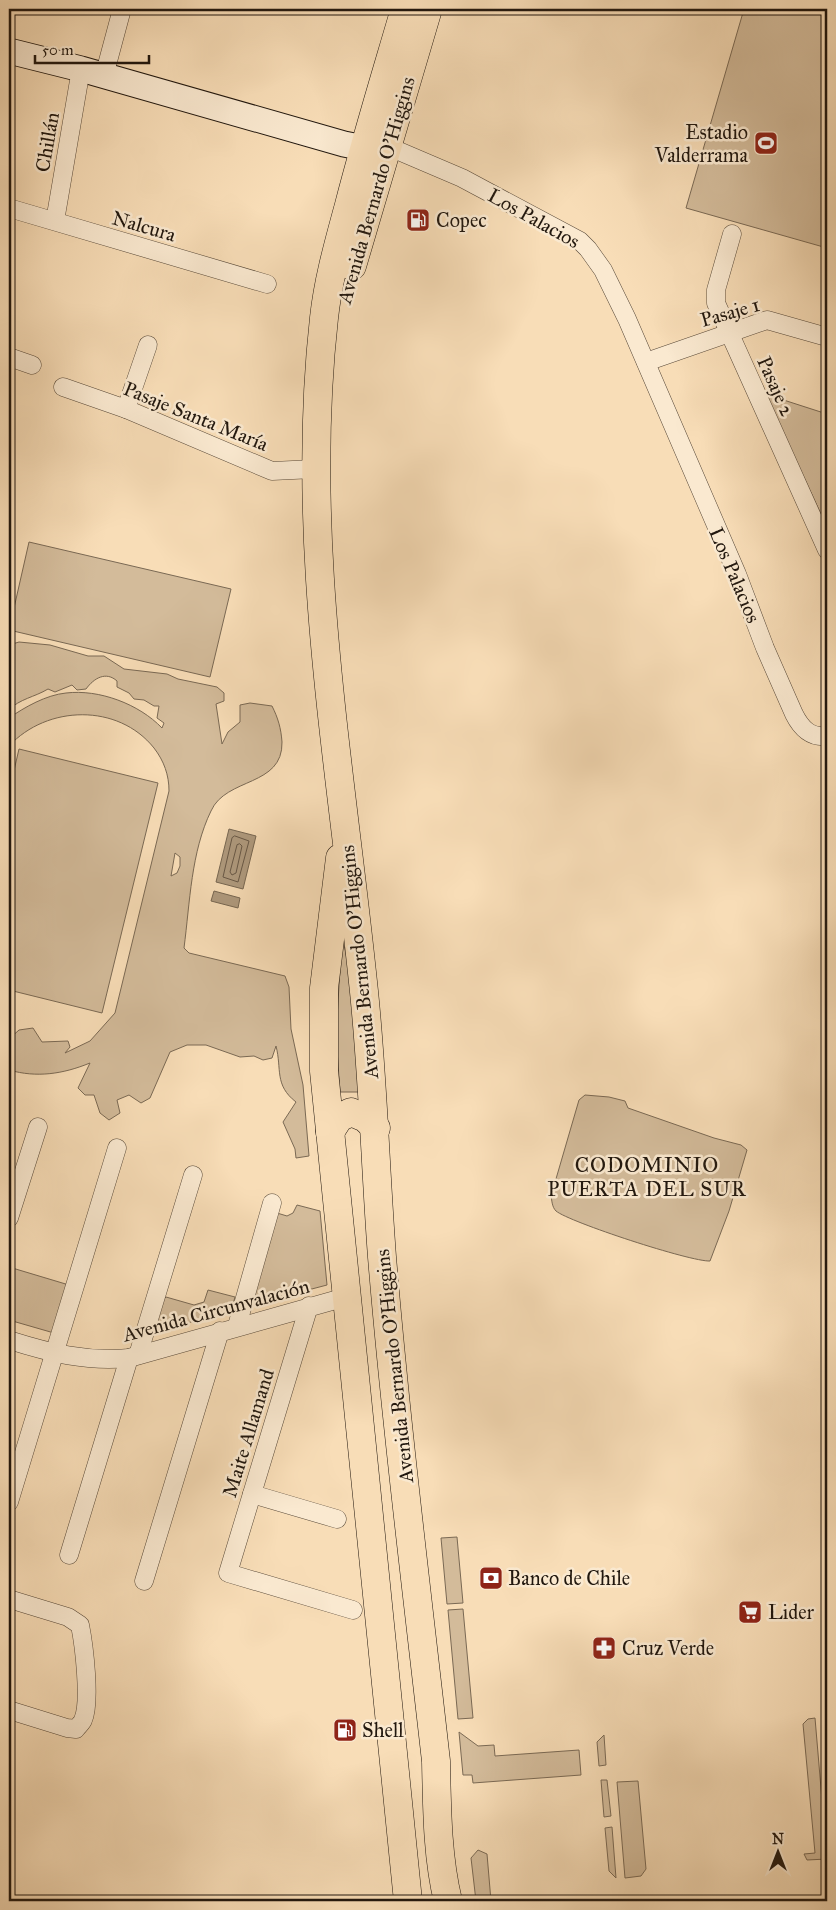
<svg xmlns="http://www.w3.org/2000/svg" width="836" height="1910" font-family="'IM FELL Great Primer',serif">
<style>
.green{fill:#d3bb9a;stroke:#7a6954;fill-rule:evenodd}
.water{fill:#af9a7e;stroke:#766651}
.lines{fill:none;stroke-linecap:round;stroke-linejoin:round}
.shore{stroke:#685846;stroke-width:1}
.street-casing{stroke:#574838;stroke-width:19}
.secondary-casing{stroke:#21170e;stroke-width:27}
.primary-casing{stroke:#21170e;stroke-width:29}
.street{stroke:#fae9d0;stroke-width:18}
.secondary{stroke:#fae9d0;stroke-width:25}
.primary{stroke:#f8ddb7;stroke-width:28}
.labels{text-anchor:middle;stroke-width:5;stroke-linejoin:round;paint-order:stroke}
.poi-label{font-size:20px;fill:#21170e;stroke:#fae9d0;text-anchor:start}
.street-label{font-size:20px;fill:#21170e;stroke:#fae9d0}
.neighbourhood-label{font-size:21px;letter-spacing:1px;fill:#21170e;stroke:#fae9d0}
</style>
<rect width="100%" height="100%" fill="#f8ddb7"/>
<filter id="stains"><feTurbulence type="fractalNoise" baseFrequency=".004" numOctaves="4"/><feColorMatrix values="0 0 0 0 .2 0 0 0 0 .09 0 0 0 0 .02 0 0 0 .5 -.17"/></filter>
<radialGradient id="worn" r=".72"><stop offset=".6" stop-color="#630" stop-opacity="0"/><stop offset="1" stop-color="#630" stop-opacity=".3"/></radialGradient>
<g class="green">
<path d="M744,9H827V248L686,208Z"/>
<path d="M765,394L827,414V527Z"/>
<path d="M29,542L231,589L210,677L9,630Z"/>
<path d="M19,642L50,645L88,656H104L124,669L167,674L178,679L217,687L224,693V701L216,704L222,744L228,732L240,722V705L250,703L272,706C278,718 281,728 282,742C283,787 226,777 211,811C191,852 190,902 184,948L189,953L285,976L289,987L291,1029L303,1085L309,1156L296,1158L295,1149L283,1122L296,1102C274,1085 282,1069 276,1046L272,1058L263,1060L254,1056L240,1057L206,1045H187L170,1052L150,1098L141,1103L129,1095L117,1100L120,1113L109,1120L100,1113L94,1095H85L78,1088L90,1063C63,1074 37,1078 9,1070V1039L19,1030L33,1028L42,1042L68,1041L70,1047L65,1053L90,1041L115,1013L169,791C169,775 164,761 154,748C118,703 47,705 9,746V718C25,707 46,695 66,693C99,689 139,704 162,728L164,723L157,718L159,706H154L144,700L134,699L129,693L117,687V681C106,671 94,678 86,689L77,690L72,685L55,692L48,689C35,697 19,699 9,710V645ZM175,853L180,857V866L177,873L171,876Z"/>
<path d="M19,749L158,783L102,1013L9,990V792Z"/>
<path d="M342,937L350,971L359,1092H340L336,1035Z"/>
<path d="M585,1095L609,1097L625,1101L628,1108L714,1138L741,1145L747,1150L729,1211L710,1261C691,1262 569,1222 556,1211C552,1207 552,1201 551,1196L579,1100Z"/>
<path d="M297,1205L320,1211L327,1285L247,1306L277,1213L287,1216L293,1213Z"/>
<path d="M9,1267L69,1285L54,1333L9,1320Z"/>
<path d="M208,1290L235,1297L231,1311L151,1333L160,1303L166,1297L194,1305L204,1302Z"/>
<path d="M457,1537L463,1603L447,1604L441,1538Z"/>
<path d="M463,1609L473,1718L458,1719L448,1610Z"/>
<path d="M815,1718L827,1859L807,1860L804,1854L815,1853L803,1724L808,1719Z"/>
<path d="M459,1732L478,1746L494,1745L495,1756L579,1750L581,1775L473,1783L472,1775H463Z"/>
<path d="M604,1735L606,1765L599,1766L597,1742Z"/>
<path d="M601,1780H607L611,1816L604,1817Z"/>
<path d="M638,1781L646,1869L641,1876L625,1878L617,1782Z"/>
<path d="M612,1827L616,1878L609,1871L605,1828Z"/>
<path d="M478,1850L487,1854L491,1901H476L471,1858Z"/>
</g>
<g class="water">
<path d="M229,829L256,836L243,889L216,882Z"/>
<path d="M214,891L240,898L238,908L211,901Z"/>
</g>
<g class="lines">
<g class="shore">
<path d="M235,836L249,841L238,882L223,877L232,838Z"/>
<path d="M240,844L242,846L236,873L232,875L230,872L237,845Z"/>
</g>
<g class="street-casing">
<g id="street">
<path d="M104,76L122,9"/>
<path d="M387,146L462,178L580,241L588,249L603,270L627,319L737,574L765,648L794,714C801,728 810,738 827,736"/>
<path d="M9,208L267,284"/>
<path d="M55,221L81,69"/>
<path d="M732,234L716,290V303L827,550"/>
<path d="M9,357L32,365"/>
<path d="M646,362L767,320L827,337"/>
<path d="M63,387L126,409L272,471L314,469"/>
<path d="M126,409L148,345"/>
<path d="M9,1218L38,1127"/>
<path d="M309,1306L228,1573L353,1610"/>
<path d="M237,1326L272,1203"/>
<path d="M9,1340C50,1353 86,1362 129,1358L346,1297"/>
<path d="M138,1355L193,1175"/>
<path d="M252,1494L337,1519"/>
<path d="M9,1502L117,1148"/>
<path d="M69,1555L129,1358"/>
<path d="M144,1581L220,1331"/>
<path d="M9,1599L68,1617L80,1625C84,1645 91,1702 83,1720C82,1723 78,1726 76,1729L67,1728L9,1710"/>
</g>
</g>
<g class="secondary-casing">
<path id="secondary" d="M9,51L81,69L344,144L364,148L383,146"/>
</g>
<g class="primary-casing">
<g id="primary">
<path d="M405,9C386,74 366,139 349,205C339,242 328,280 324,318C299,541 340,760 363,982C373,1073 375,1165 382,1257C396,1425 417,1593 436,1761C437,1807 437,1856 448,1901"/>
<path d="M352,266L428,9"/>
<path d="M340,858L324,988V1071L408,1901"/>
<path d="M330,1132L339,1118L351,1112L365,1118L376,1128"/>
</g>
</g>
<use href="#street" class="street"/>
<use href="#secondary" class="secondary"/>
<use href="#primary" class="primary"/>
</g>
<defs>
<g id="stadium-square" transform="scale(1.25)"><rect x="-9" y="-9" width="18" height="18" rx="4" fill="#8f2418" stroke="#fae9d0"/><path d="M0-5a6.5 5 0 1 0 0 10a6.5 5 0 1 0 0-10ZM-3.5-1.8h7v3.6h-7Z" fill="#fff"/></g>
<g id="fuel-square" transform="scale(1.25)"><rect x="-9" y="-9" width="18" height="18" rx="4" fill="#8f2418" stroke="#fae9d0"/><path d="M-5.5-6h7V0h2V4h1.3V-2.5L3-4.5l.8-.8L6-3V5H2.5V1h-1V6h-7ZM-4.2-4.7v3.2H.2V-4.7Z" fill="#fff"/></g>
<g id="bank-square" transform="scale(1.25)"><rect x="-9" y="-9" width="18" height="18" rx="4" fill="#8f2418" stroke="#fae9d0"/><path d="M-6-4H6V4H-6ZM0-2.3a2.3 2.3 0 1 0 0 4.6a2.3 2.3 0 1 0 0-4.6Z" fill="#fff"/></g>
<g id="supermarket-square" transform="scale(1.25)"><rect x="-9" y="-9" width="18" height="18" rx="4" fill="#8f2418" stroke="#fae9d0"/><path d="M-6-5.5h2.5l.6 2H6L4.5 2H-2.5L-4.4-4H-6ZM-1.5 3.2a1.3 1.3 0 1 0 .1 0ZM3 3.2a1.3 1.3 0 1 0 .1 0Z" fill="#fff"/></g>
<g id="pharmacy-square" transform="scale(1.25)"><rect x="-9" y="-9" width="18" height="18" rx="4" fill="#8f2418" stroke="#fae9d0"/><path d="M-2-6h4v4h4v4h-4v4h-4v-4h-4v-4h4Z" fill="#fff"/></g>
</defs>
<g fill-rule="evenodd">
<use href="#stadium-square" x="766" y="143"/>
<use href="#fuel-square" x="418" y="220"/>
<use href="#bank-square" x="491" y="1578"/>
<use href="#supermarket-square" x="750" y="1612"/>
<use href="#pharmacy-square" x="604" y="1648"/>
<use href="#fuel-square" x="345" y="1730"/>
</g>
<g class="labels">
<g class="poi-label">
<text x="748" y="139" text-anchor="end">Estadio<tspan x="748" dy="23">Valderrama</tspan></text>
<text x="436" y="227">Copec</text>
<text x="508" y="1585">Banco de Chile</text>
<text x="768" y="1619">Lider</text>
<text x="622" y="1655">Cruz Verde</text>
<text x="362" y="1737">Shell</text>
</g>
<g class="street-label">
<text transform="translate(47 142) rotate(-80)" y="7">Chillán</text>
<text transform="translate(376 190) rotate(-74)" y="7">Avenida Bernardo O'Higgins</text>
<text transform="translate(534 218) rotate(29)" y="7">Los Palacios</text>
<text transform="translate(144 226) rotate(16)" y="7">Nalcura</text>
<text transform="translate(730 312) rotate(-16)" y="7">Pasaje 1</text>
<text transform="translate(776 386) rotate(66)" y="7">Pasaje 2</text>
<text transform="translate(196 416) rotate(22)" y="7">Pasaje Santa María</text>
<text transform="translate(735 575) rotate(67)" y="7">Los Palacios</text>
<text transform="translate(359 962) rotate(-96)" y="7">Avenida Bernardo O'Higgins</text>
<text transform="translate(216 1310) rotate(-15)" y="7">Avenida Circunvalación</text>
<text transform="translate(394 1366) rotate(-96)" y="7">Avenida Bernardo O'Higgins</text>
<text transform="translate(248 1433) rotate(-73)" y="7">Maite Allamand</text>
</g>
<g class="neighbourhood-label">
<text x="647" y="1172">CODOMINIO<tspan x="647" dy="24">PUERTA DEL SUR</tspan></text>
</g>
</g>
<rect width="836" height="1910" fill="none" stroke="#f8ddb7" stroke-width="30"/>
<rect x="10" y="10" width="816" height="1890" fill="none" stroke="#21170e" stroke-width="2.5"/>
<rect x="15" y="15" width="806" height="1880" fill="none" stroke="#21170e"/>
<g transform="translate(778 1852)" stroke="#fae9d0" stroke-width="4" paint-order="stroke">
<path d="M0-4L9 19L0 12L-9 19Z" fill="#21170e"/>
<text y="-8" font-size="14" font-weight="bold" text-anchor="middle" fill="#21170e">N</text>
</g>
<path d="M35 55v8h114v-8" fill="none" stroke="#21170e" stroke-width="2.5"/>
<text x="42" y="55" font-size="15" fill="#21170e" stroke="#fae9d0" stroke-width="4" paint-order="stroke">50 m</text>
<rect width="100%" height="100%" filter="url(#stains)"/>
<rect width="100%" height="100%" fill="url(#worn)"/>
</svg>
